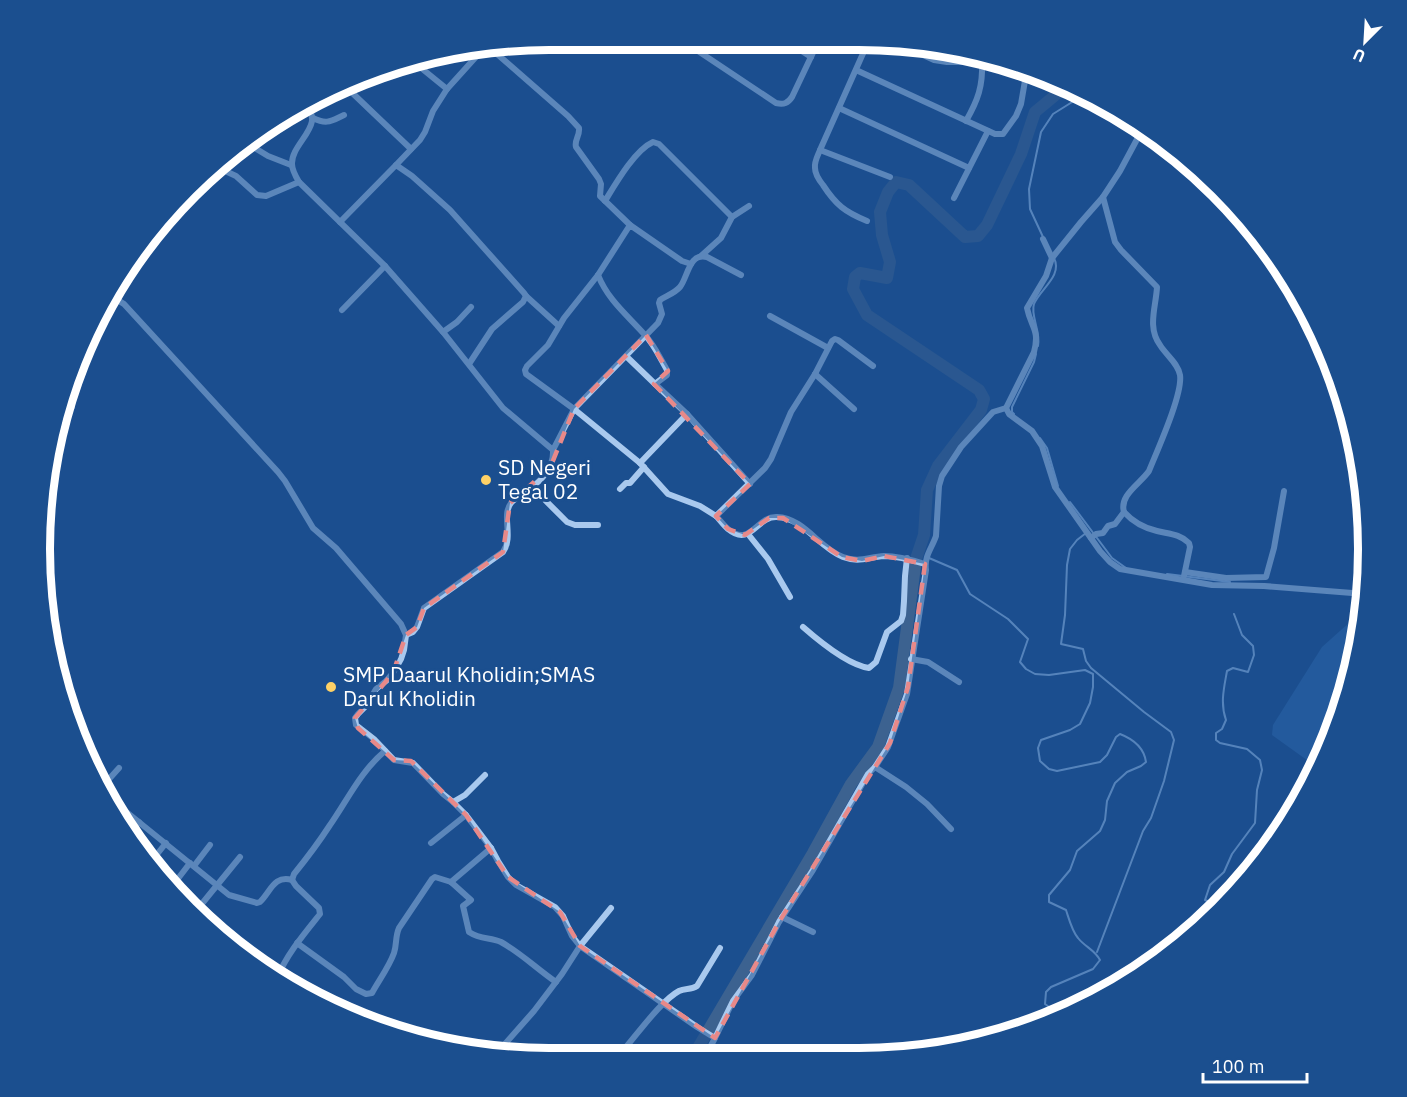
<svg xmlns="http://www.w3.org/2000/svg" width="1407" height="1097" font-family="'IBM Plex Sans',sans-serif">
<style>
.green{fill:#2e69ad}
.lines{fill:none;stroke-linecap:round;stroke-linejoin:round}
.stream{stroke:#9cc4f0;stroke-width:2}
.river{stroke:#3c6290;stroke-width:12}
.street{stroke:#a9c9ee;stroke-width:6}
.marked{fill:none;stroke:#e88989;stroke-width:4.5;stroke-dasharray:12 8;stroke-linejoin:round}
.poi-dot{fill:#ffd166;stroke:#1b4f8f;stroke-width:2}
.labels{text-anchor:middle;stroke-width:6;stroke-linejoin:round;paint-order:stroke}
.poi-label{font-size:21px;fill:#fff;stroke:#1b4f8f;text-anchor:start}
.rim{fill:none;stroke:#fff;stroke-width:8}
</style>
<rect width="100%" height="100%" fill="#1b4f8f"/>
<path class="green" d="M1359,614H1362L1351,680L1318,768L1272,735L1273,725L1322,647Z"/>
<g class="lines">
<g class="stream">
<path d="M1043,237L1030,209L1029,189L1041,132L1053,114L1077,99L1078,96"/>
<path d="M1038,346C1041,331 1030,315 1034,304C1040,289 1063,276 1054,258"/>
<path d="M1014,414L1012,412V407L1034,362L1036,354"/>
<path d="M1040,438L1047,448L1058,486"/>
<path d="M1070,502L1112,558L1126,568"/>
<path d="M1086,533L1077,540L1070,549L1067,565L1065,615L1061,644L1083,649L1086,661L1091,668L1144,712L1171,732L1174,740L1164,781L1151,818L1143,831L1097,952"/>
<path d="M929,558L957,570L970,594L1008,619L1028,639L1020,662L1026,669L1035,674L1049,675L1085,670L1093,674V687L1090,703L1080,724L1070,730L1041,740L1038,748L1040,761L1049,769L1057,771L1100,762L1107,755L1116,737L1120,734C1133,739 1144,748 1146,762L1141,766L1127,772L1115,783L1107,801L1105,820L1100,831L1077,851L1070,870L1049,895V902L1066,910C1069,919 1072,931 1078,938C1085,947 1095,950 1100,960L1093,969L1051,987L1046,992L1045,1004L1059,1014"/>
<path d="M1167,574L1230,582"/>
<path d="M1218,906L1205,900L1210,885L1224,872L1232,854L1255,823L1257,790L1262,770L1260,760L1247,749L1220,743L1216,740V733L1222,729L1226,720C1220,703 1224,688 1227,671L1233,668L1248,672L1254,655L1253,646L1242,635L1234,614"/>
</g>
<path class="river" d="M692,1058L813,853L851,784L878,747L899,688L916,559L924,535L927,490L938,466L981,410L984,399L979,390L867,315L853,289L855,277L860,273L887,278L890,262L882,235L880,212L888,192L896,182L909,185L965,237L978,236L987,225L1021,154L1035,112L1064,88"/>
<g class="street">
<path d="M680,39L776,103C784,105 788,103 792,97L819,40"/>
<path d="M785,40L811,57"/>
<path d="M890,40L934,60L947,62H1000"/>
<path d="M489,47L568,116L579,128C580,136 574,140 576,147L599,179L601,184L600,196L630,225"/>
<path d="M412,58L415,63L447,89"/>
<path d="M856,70L995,134H1003L1016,116L1021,104L1027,69"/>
<path d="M345,86L411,149"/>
<path d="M303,103C329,124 291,142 292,164C292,170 296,177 299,182L385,266L443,332L503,408L553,450C554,468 540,482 526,491C521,495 515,498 511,503C501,516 514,536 503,552L424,608L417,627L413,632L406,635"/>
<path d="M839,108L969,168"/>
<path d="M313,118C327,125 331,121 344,115"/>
<path d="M966,121C978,100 983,86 982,62"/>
<path d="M250,145L268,156L291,165"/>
<path d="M820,150L890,177"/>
<path d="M218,165L223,170L236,176L257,195L266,196L299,182"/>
<path d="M396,165L420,140L425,132L433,111L447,89L484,48"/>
<path d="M1103,197L1115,242L1121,250L1157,287C1156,307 1147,327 1160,345C1166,355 1178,363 1180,375C1183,394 1157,451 1149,471C1140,484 1119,495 1124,512"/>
<path d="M954,198L988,131"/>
<path d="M605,201C616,183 635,150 653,142L659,144L732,217"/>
<path d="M867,221C845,212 836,205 823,185C819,180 815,174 815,168C814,162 818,155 820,150L869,40"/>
<path d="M340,222L396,165L412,176L450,210L524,293L526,296L523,302L492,329L469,364"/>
<path d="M1043,239L1052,258"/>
<path d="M701,256L721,238L732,217L749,206"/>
<path d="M691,264L682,261L630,225L598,275L564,318L548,345L527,366L525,370L526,374L574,409L640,463L668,494L700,506L716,516L765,468L771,459L791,412L815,374L832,341L835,339L838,340L873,366"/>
<path d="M598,275C608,300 627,315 644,334C654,344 660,358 667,370V375L655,384L687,414L750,484"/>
<path d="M526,296L559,326"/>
<path d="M105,299C113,298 117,299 124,304L278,472L285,481L313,528L336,548L401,624L406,635L404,650L401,659L393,673L386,681L376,689L367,705L358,714L355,718L356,725L374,739L394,760L413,763L443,794L453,802L466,815L491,848L498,861L508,877L516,885L555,907L563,916L572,936L580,946L697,1027L715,1038L733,1001L752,975L779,922L813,870L868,774L875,767L888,747L907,694L926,570C924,556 932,548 936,536L939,486L942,476L961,447L993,412L1006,408L1034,352C1040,329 1031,328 1027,308L1046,276L1052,258L1081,222L1103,197L1120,171L1142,130"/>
<path d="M342,310L385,266"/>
<path d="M770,316L828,348"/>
<path d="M443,332L457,322L471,307"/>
<path d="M626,356L655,384"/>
<path d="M815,374L854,409"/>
<path d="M1006,408L1009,414L1032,431L1042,446L1055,487L1100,551L1110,562L1120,569L1212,585L1264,586L1365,594"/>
<path d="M56,423L72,407V403L64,398"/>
<path d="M553,450L574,409L658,323L662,314L659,303L660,300C666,296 675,293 680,287C688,277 689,252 707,257L741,275"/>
<path d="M640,463L687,414"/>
<path d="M532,487L567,522L575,525H598"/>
<path d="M620,489L626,483H630L644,467"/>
<path d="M716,516C720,520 724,526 728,529C751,548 756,516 777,517C804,518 819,548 843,557C859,563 868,557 884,556C898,556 912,560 925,564"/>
<path d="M748,534L768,559L790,597"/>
<path d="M1091,538L1096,534L1103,533L1108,526L1115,524L1124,512C1133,522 1144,528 1157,531C1169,534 1180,534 1189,543L1190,547L1184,576"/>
<path d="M1185,572L1226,578L1266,577L1274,548L1284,491"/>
<path d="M803,627C819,641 848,665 869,668L876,662L887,632L901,621L903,615L904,601L905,576L907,558"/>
<path d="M911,659L928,662L959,682"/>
<path d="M86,752L90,747"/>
<path d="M875,767L906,787L927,804L951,829"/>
<path d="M101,788L119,768"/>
<path d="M103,793L229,895L257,903L260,902C271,891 274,875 292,880L296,886L319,908L320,914C304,934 287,954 277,978"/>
<path d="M453,802L465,795L485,775"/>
<path d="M129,834L139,822"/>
<path d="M431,843L466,815"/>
<path d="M150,863L166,843"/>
<path d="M194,866L210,845"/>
<path d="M292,880L294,874C307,858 319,842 330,825C348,799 361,771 385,751"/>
<path d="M451,882L491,848"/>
<path d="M170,889L190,863"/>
<path d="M196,911L240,857"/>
<path d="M782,917L813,932"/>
<path d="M297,943L344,977L356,989L366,994L372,993C379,980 389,967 394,953C397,944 395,937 399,928L432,879L435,877L451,882L471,900L463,906L469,932C481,940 490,937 501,942C521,953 537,969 556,982"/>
<path d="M626,1047C639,1032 662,1000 679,991C685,988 691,990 697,986L720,948"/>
<path d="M497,1053L534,1011L562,974L580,946L611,908"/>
<path d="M705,1057L715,1038"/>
</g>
</g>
<path d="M0 0H1407V1097H0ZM646,335L668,371L654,384L750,484L716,516L728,529L745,535L769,518H783L842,557L862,561L884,556L925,564L908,687L890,743L779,922L715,1038L580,946L560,912L508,877L466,815L411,761L394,760L358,728L355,718L393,673L406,635L417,627L424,608L503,552L510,503L550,468L574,409Z" fill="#1b4f8f" fill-opacity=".55" fill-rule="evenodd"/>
<path class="marked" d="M646,335L668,371L654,384L750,484L716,516L728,529L745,535L769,518H783L842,557L862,561L884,556L925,564L908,687L890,743L779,922L715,1038L580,946L560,912L508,877L466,815L411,761L394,760L358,728L355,718L393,673L406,635L417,627L424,608L503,552L510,503L550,468L574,409Z"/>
<g class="poi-dot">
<circle cx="486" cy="480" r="6"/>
<circle cx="331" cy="687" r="6"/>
</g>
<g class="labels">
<g class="poi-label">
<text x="498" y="475">SD Negeri<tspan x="498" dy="24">Tegal 02</tspan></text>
<text x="343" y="682">SMP Daarul Kholidin;SMAS<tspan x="343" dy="24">Darul Kholidin</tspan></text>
</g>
</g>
<path d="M0 0H1407V1097H0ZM549 50H859A499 499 0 0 1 1358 549V549A499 499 0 0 1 859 1048H549A499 499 0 0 1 50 549V549A499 499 0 0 1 549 50Z" fill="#1b4f8f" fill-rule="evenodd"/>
<path class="rim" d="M549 50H859A499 499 0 0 1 1358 549V549A499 499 0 0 1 859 1048H549A499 499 0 0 1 50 549V549A499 499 0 0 1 549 50Z"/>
<g transform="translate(1365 42) rotate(204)" stroke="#1b4f8f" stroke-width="4.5" paint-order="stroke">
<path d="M0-4.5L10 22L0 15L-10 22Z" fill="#ffffff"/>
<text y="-9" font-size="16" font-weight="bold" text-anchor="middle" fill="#ffffff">U</text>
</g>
<path d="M1203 1073v9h104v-9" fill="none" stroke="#ffffff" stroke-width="3"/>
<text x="1212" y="1073" font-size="18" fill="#ffffff" stroke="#1b4f8f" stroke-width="4.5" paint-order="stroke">100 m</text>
</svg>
